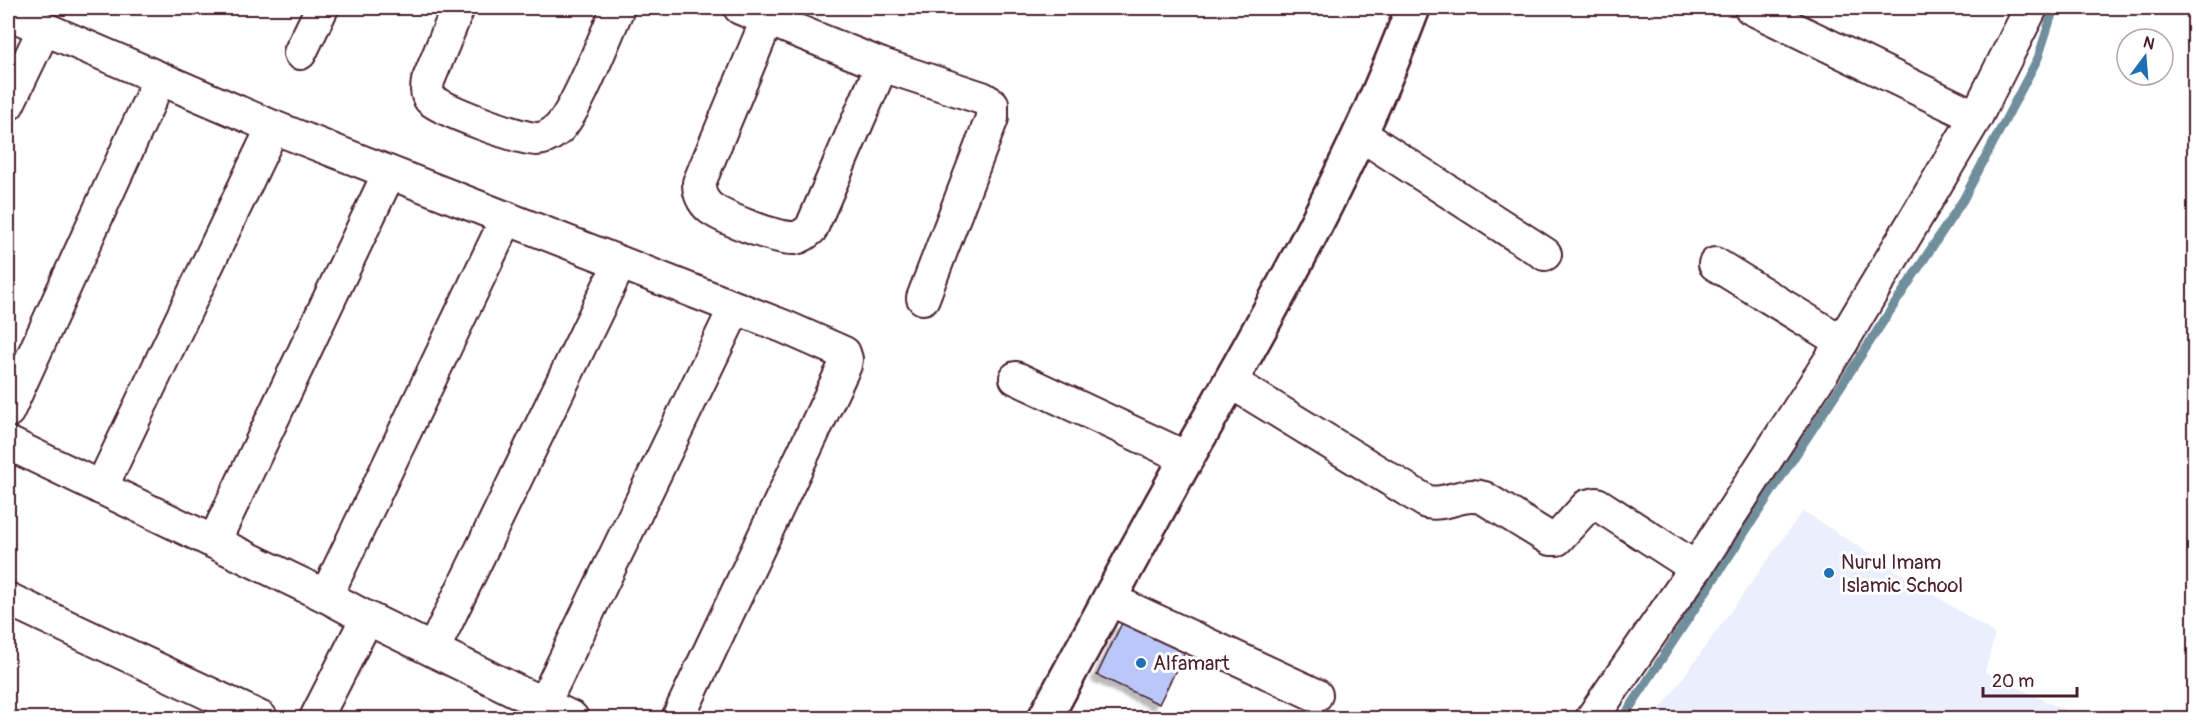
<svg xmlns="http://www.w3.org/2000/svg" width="2202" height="726" font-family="Pangolin,sans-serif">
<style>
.built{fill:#eaeefd}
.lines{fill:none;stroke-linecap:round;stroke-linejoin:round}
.stream{stroke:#708e9c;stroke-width:9}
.building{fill:#bac7f8;stroke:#4a1f2b;stroke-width:1.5;filter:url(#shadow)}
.street-casing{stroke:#4a1f2b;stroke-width:36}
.secondary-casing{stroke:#4a1f2b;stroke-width:38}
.street{stroke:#fff;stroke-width:32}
.secondary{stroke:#fff;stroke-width:33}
.poi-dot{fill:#1f6fb2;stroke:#fff;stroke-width:2}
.labels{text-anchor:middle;stroke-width:6;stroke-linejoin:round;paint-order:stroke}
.poi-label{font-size:20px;fill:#4a1f2b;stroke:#fff;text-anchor:start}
</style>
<defs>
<filter id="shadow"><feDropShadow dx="-5.5" dy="5.5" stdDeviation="1.5" flood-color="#0004"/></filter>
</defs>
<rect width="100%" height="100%" fill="#fff"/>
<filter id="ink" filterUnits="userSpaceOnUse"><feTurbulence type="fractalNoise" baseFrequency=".0167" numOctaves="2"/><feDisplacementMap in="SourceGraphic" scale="12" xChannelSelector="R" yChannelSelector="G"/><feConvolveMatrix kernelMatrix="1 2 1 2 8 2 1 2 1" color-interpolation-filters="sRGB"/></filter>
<g filter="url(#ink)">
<path class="built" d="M1803,511L1995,634L1985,672L2081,718H1654Z"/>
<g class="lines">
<path class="stream" d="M1623,718L1963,200L2038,58L2054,8"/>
</g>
<path class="building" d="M1122,623L1185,652L1159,704L1097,675Z"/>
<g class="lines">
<g class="street-casing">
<g id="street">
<path d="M458,8L428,81C427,87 426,94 430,99C441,110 520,139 537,139C544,139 552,134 557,130C576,114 606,34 618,8"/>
<path d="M740,8L882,65L982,98L992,104V118L923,298"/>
<path d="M772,8L699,183C699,194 702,201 710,208C725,219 777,239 795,238C801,237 806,233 811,229L882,65"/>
<path d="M1751,8L1976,117"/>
<path d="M8,13L273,127L785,327L844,353L846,359L845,365L678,718"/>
<path d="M300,53L322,8"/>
<path d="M8,104L44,29"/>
<path d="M1360,134L1545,254"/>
<path d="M1715,264L1842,342"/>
<path d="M1016,378L1187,458"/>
<path d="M1231,382L1427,502C1448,506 1462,491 1484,498L1550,539H1557L1587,506L1597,504L1696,568"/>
<path d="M8,411L159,80"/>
<path d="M8,443L326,596L367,618"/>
<path d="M101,488L273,127"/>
<path d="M214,542L389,173"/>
<path d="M326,596L507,218"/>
<path d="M8,599L261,718"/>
<path d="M1109,599L1316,695"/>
<path d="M433,650L620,263"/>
<path d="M543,705L735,308"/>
<path d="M316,718L367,618L572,718"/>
<path d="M1592,718L1696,568L1842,342L1976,117L2031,8"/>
</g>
</g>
<g class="secondary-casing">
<path id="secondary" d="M1045,718C1092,631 1139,543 1188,456C1271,311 1354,165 1413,8"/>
</g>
<use href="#street" class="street"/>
<use href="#secondary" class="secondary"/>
</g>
</g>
<g class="poi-dot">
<circle cx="1829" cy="573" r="6"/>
<circle cx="1141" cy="663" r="6"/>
</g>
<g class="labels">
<g class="poi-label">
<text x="1841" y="569">Nurul Imam<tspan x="1841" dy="23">Islamic School</tspan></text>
<text x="1153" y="670">Alfamart</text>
</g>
</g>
<rect width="2202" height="726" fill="none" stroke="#fff" stroke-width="30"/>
<rect x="15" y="15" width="2172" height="696" fill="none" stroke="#4a1f2b" stroke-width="2" filter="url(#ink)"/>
<g transform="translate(2145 57) rotate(16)"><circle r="28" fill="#ffffff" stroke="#b7a5aa" stroke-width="1.5"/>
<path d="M0-4.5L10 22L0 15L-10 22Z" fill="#1f6fb2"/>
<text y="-9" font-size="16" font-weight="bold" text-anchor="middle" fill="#4a1f2b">N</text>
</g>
<path d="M1983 687v9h94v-9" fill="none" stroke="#4a1f2b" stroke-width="3"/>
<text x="1992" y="687" font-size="18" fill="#4a1f2b" stroke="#ffffff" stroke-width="4.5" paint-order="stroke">20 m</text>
</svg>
